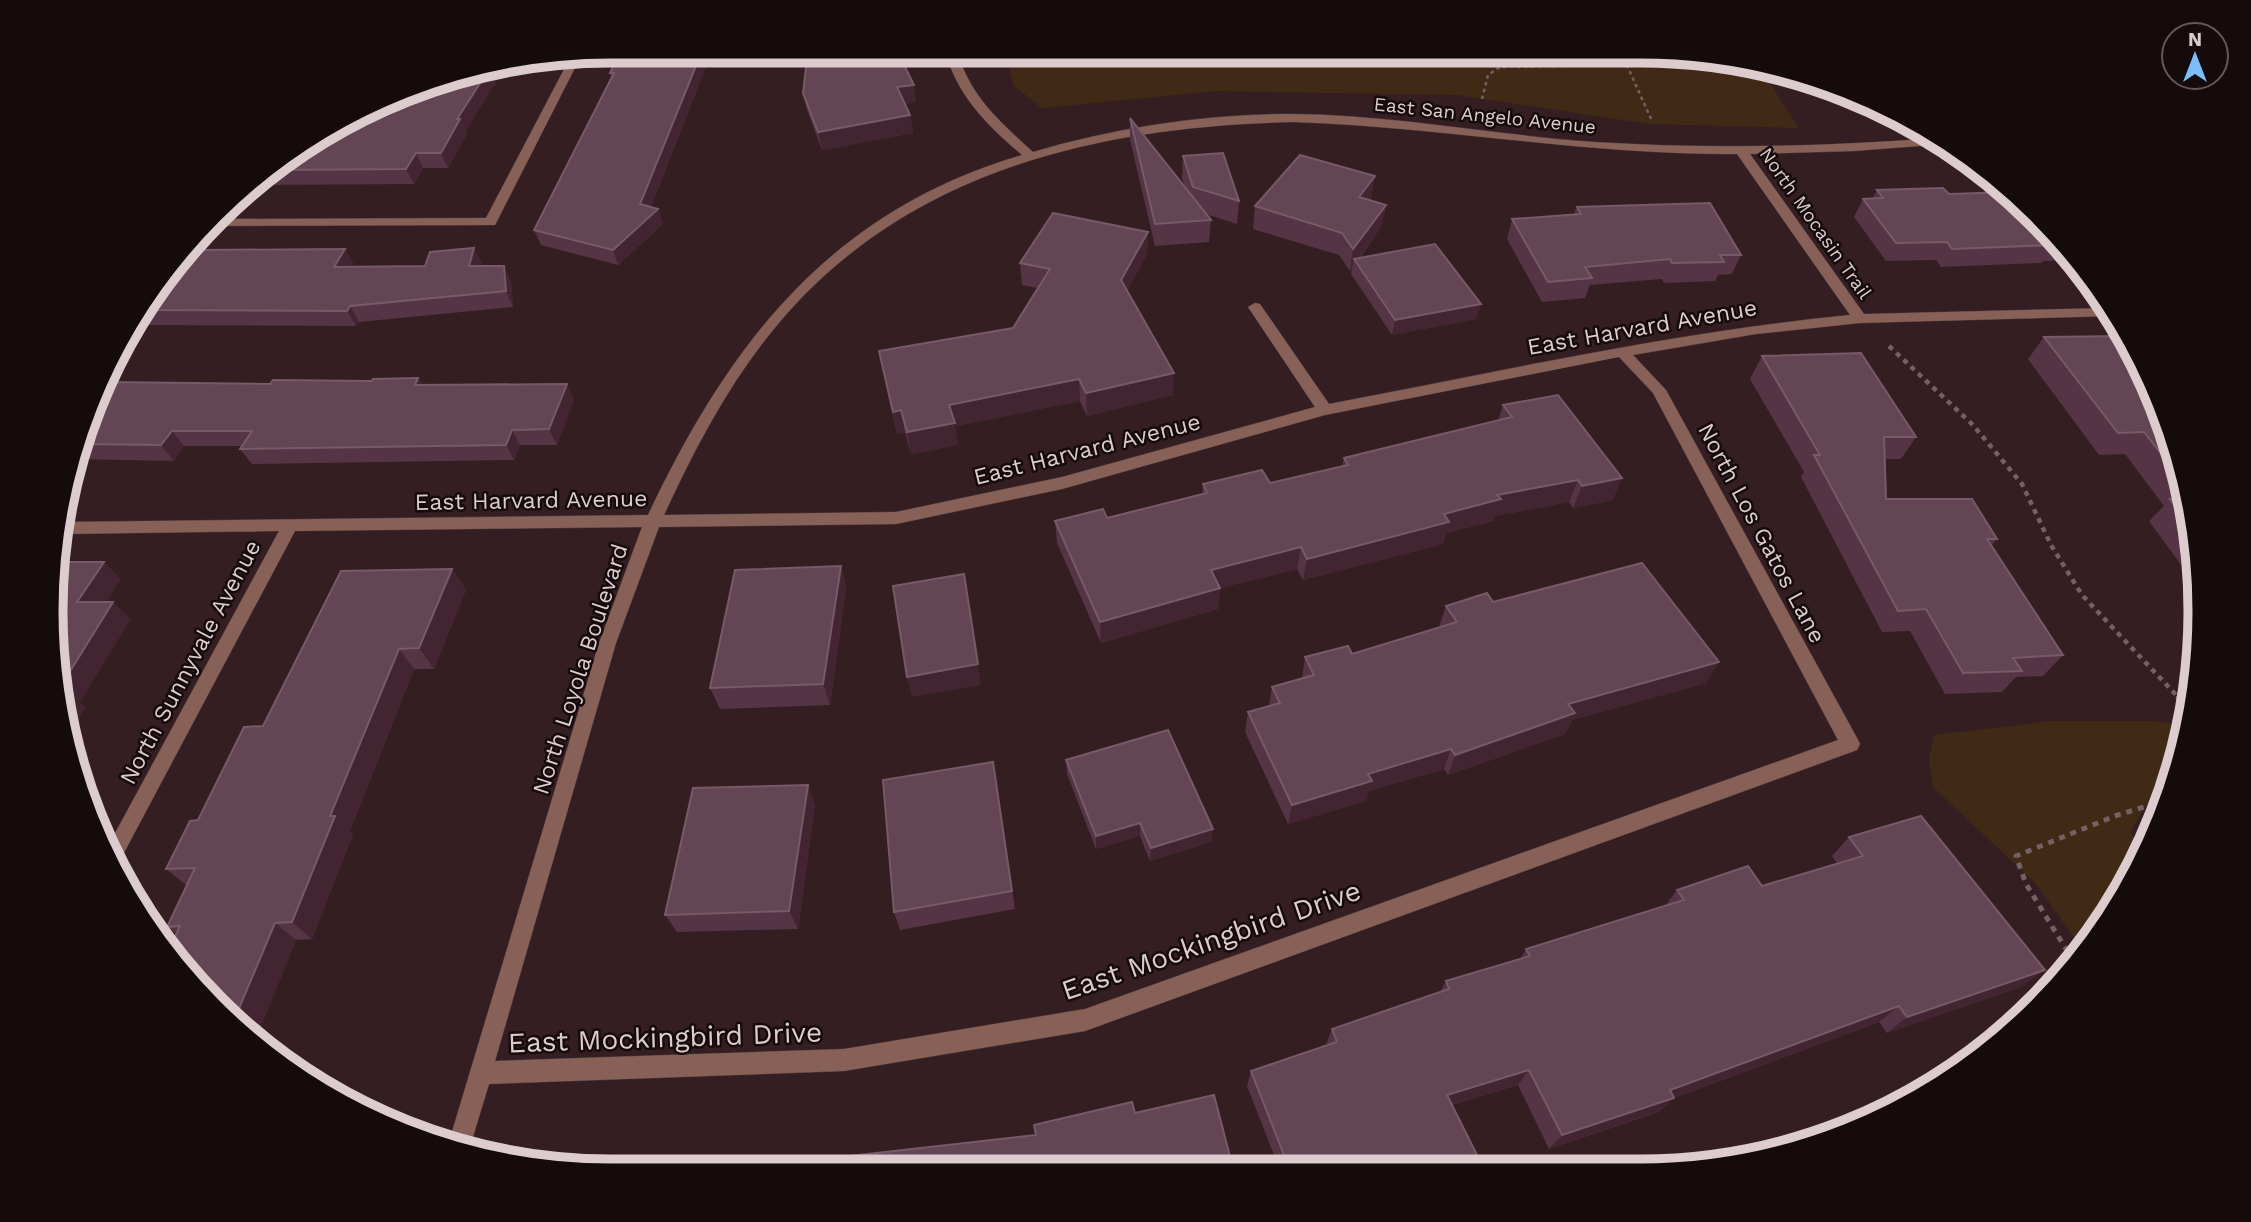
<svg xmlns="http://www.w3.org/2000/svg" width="2251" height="1222" font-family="'Work Sans',sans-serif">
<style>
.green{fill:#412a15}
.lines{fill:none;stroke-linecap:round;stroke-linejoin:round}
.minor-casing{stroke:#503a3d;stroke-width:1}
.path-far2{stroke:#756063;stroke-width:2.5;stroke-dasharray:3.5 3.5;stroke-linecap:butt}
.path-far1{stroke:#756063;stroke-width:4.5;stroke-dasharray:5 5;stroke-linecap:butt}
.path{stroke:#756063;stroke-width:5;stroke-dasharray:6 6;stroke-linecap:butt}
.minor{fill:#876157;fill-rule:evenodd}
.wall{fill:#543445}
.shaded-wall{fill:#422531}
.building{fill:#634554;stroke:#765a67;stroke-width:2}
.labels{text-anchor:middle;stroke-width:5;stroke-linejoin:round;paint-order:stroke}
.far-street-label{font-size:19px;fill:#ddccce;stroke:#150b0c}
.street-label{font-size:23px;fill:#ddccce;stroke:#150b0c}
.near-street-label{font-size:28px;fill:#ddccce;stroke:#150b0c}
.rim{fill:none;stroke:#ddccce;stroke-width:9}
</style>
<rect width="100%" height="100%" fill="#351e21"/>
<g class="green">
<path d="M1004,51L1676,52L1758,65L1799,128L1649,124L1457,95L1216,91L1042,108L1014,86Z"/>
<path d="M2052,721H2153L2186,725L2171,789L2152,794L2130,833L2145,847L2125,891L2083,950L2036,884L1933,787L1929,760L1934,735Z"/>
</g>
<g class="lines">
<g class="minor-casing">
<g id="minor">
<path d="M945,51H957C970,96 999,121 1033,152C1118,127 1205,114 1293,114C1394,115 1494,135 1594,142C1708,149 1822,147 1937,138L1945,144L1854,151L1750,154L1864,314L2108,308L2113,316L1860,323L1756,334L1633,355L1666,390L1857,738L1860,744L1857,750L1085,1031L844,1071L489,1084L468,1153L448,1145L599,643L642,527L295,531L118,864L107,848L279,531L64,534V522L648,515C730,342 831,211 1022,155C987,125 958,97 945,51ZM1294,122C1442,127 1588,155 1737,154L1850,315C1675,332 1502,371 1329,404L1260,304L1255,303L1248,307L1315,407L1062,477L896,512L664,515C695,448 730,381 778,324C908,169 1101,126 1294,122ZM1619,357L1653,393L1838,740L1085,1009L844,1049L495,1061L616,643L659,527L896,524L1062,489L1325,415Z"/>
<path d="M581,56L495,225L214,226L221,219L486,218L570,58Z"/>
</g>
</g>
<g class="path-far2">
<path d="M1621,52L1652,121"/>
<path d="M1482,99L1488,75L1500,67L1629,65"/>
</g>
<path class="path-far1" d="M1889,346L1973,425L2022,484L2051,545L2082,595L2179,698"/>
<g class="path">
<path d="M2177,696L2190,709"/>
<path d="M2074,962L2026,884L2016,856L2115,816L2166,800"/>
</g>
<use href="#minor" class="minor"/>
</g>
<g class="wall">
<path d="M620,51H712L651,207L658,209L663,224L618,265L541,245L534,230L611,77L610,73Z"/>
<path d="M904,51V64L916,102L905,104L910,115L913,133L822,150L807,110L803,93Z"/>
<path d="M1831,89L1856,99L1840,100Z"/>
<path d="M1130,118L1185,188L1182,178L1183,156L1239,201L1237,224L1206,214L1211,220L1209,242L1155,246L1130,140Z"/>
<path d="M466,131L467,134L448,168H423L414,184L252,185L270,167Z"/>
<path d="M1877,190L1949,194L2011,192L2075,260L2043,261L2041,263L1941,267L1936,260L1886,261L1854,217L1863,199L1873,198Z"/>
<path d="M1371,198L1370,200L1386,205L1381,227L1360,258L1481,304L1476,319L1392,335L1351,274L1352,267L1350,271L1339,255L1253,229L1255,206Z"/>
<path d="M1577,207L1741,255L1732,274L1718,275L1715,281L1664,283L1662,279L1590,285L1585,298L1542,302L1507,239L1512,219L1574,214Z"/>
<path d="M1148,232L1147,254L1127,291L1173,395L1087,416L1080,401L955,426L958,445L911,454L905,433L897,434L879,351L1013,328L1037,288L1022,285L1020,263Z"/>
<path d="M482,263L481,266L511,281L513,307L359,322L356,326L134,325L145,300L354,264L352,267L425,266Z"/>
<path d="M2044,337L2181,466L2199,574V584H2195L2149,521L2164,506L2125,454L2099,455L2028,359Z"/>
<path d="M1762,356L1916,437L1901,459H1885L1886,499L1997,539L1991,546L2063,655L2043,676L2016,677L2002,692L1945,694L1910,631L1882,632L1801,477L1804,472L1750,379Z"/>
<path d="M418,378L423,385L574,399L557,445H520L514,460L252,464L240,449L242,446H184L174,461L73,459L108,382L270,384L372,381Z"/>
<path d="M1503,405L1613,500L1573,508L1569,502L1495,516L1493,521L1446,533L1443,544L1303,580L1297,569L1220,588L1218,609L1101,643L1057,543L1055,521L1107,518L1202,494L1203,484L1270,483L1342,466L1344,458L1498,421Z"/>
<path d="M841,566L846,588L830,705L720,709L710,688Z"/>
<path d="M452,569L466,590L434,669H414L350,831L353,834L312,939L296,940L257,1036L190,981L176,934L167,927L186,885L166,869L263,726Z"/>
<path d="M1493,602L1706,683L1572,720L1565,734L1448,775L1444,769L1369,791L1366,801L1288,824L1245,732L1248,712L1269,706L1272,687L1302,679L1305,657L1352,654L1439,627L1446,606Z"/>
<path d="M1066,760L1213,829L1211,842L1150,861L1140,836L1096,849L1067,774Z"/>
<path d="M993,762L1015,909L900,930L894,912Z"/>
<path d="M815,804L798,929L677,932L665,915Z"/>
<path d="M1849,837L2021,987L1887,1033L1879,1022L1674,1098L1659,1112L1549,1149L1518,1085L1452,1105L1483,1167L1279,1168L1247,1086L1251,1071L1326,1045L1332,1029L1440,992L1446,981L1521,958L1526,949L1665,906L1677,890L1762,886L1837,863L1832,856Z"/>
</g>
<g class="shaded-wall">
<path d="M702,51H712L646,219L658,209L663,224L618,265L613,250L640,204Z"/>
<path d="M901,51H904L903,76L901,59Z"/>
<path d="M505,68L466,131L467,134L448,168L441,153L457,119L488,71Z"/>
<path d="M914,85L916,102L900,105L897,87Z"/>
<path d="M910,115L913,133L822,150L818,132Z"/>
<path d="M416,153L423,168L414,184L406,169Z"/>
<path d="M1375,176L1371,198L1355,219L1359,197Z"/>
<path d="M1386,205L1381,227L1356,262L1354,259L1352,267L1350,271L1353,249Z"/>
<path d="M1148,232L1147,254L1121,303V280Z"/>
<path d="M474,248L482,263L477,281L469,266Z"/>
<path d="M345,249L354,264L343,283L334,267Z"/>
<path d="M504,266L511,281L513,307L506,291Z"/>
<path d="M1481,304L1476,319L1392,335L1395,320Z"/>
<path d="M350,306L359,322L356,326L347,311Z"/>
<path d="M1174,373L1173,395L1087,416L1086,393Z"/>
<path d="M418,378L427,393L415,385Z"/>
<path d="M1079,379L1080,401L955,426L958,445L911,454L907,432L949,405Z"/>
<path d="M567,384L574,399L557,445L549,429Z"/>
<path d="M901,410L905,433L897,434L893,412Z"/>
<path d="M512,430L520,445L514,460L506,445Z"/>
<path d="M172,431L184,446L174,461L161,445Z"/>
<path d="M1622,478L1613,500L1573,508L1582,486Z"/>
<path d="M1578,480L1569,502L1495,516L1493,521L1446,533L1443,544L1303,580L1307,559L1444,514L1497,495Z"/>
<path d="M1301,547L1297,569L1220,588L1218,609L1101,643L1100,622L1211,570Z"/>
<path d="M104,562L121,579L95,620L77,602Z"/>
<path d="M841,566L846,588L830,705L823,684Z"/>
<path d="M452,569L466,590L434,669L419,648Z"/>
<path d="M968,595L981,685L912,697L907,677Z"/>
<path d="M113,602L131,619L80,702L86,707L71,731L61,686Z"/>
<path d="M399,649L414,669L350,831L353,834L312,939L292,922L330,816Z"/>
<path d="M1719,662L1706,683L1572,720L1565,734L1448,775L1455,755L1568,704Z"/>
<path d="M1451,749L1444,769L1369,791L1366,801L1288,824L1292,805L1368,774Z"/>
<path d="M808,785L815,804L798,929L789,911Z"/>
<path d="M1140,823V836L1096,849V836Z"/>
<path d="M1213,829L1211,842L1150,861L1151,848Z"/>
<path d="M275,923L296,940L257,1036L235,1018Z"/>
<path d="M2045,970L2021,987L1887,1033L1907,1017Z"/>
<path d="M1899,1006L1879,1022L1674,1098L1659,1112L1549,1149L1562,1135L1670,1090Z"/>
<path d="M1529,1070L1518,1085L1438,1109L1447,1095Z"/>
</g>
<g class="building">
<path d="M620,51H702L640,204L658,209L613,250L534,230L614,73H610Z"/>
<path d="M808,51H901V59L914,85L897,87L910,115L818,132L803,93Z"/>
<path d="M488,71L457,119H460L441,153H416L406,169L267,170L270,167L431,81Z"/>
<path d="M1130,118L1211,220L1155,224Z"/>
<path d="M1223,153L1239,201L1193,187L1183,156Z"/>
<path d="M1300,155L1375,176L1359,197L1386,205L1353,249L1342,233L1255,206Z"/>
<path d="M1943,188L1949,194L2011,192L2059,242L2051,243L2054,245L1952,249L1947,242L1896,243L1863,199L1883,198L1877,190Z"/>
<path d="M1710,203L1741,255H1720L1724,262L1672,263L1670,259L1585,267L1592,278L1548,282L1512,219L1581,214L1577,207Z"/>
<path d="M1053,213L1148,232L1121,280L1174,373L1086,393L1079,379L949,405L955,423L907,432L901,410L893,412L879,351L1013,328L1050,269L1020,263Z"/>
<path d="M1435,244L1481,304L1395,320L1354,259Z"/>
<path d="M474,248L469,266H504L506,291L350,306L347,311L141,310L145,300L189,253H199L202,250L345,249L334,267L425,266L430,252Z"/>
<path d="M2125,336L2142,363L2181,466L2184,483L2144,432L2118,433L2044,337Z"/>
<path d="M1861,353L1916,437H1884L1886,499H1972L1997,539H1987L2063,655L2013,658L2022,671L1963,673L1926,609L1898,611L1814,455H1820L1762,356Z"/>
<path d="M418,378L415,385L567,384L549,429L512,430L506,445L240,449L252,431H172L161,445L80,444L108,382L270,384L273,380L372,381L373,379Z"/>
<path d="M1558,395L1622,478L1582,486L1578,480L1497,495L1501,499L1444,514L1449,522L1307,559L1301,547L1211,570L1220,588L1100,622L1055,521L1103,509L1107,518L1207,493L1203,484L1262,470L1270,483L1348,465L1344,458L1512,417L1503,405Z"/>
<path d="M2170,499H2187L2191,527Z"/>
<path d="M60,562H104L77,602H113L61,686L52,648Z"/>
<path d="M1642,563L1719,662L1568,704L1575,713L1455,755L1451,749L1368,774L1372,781L1292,805L1248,712L1280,703L1272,687L1314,675L1305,657L1348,646L1352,654L1457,622L1446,606L1487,593L1493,602Z"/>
<path d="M841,566L823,684L710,688L735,570Z"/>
<path d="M452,569L419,648L399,649L330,816H335L292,922L275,923L235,1018L190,981L170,948L180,926L167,927L195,868L166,869L190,821L198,820L244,727L263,726L341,571Z"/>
<path d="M964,574L978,664L907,677L893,586Z"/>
<path d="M1168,730L1213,829L1151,848L1140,823L1096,836L1066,760Z"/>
<path d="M993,762L1012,891L894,912L883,780Z"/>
<path d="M808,785L789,911L665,915L693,788Z"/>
<path d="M1921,816L2045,970L1907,1017L1899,1006L1670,1090L1674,1098L1562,1135L1529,1070L1447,1095L1483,1167L1289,1168L1251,1071L1337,1042L1332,1029L1449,989L1446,981L1530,956L1526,949L1684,900L1677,890L1748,866L1762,886L1863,856L1849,837Z"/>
<path d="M1214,1095L1233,1168L833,1169V1158L1036,1135L1034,1125L1132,1102L1135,1113Z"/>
</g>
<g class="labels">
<g class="far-street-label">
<text transform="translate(1485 115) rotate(6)" y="7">East San Angelo Avenue</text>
<text transform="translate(1816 223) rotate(55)" y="7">North Mocasin Trail</text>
</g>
<g class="street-label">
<text transform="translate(1642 327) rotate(-10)" y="8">East Harvard Avenue</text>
<text transform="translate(1087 449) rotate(-14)" y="8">East Harvard Avenue</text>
<text transform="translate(531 500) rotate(-1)" y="8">East Harvard Avenue</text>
<text transform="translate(1762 533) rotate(62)" y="8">North Los Gatos Lane</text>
<text transform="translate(190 662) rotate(-62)" y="8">North Sunnyvale Avenue</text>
<text transform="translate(580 669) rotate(-72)" y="8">North Loyola Boulevard</text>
</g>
<g class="near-street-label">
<text transform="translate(1211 940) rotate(-19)" y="10">East Mockingbird Drive</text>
<text transform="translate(665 1037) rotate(-2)" y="10">East Mockingbird Drive</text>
</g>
</g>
<path d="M0 0H2251V1222H0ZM611 63H1640A548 548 0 0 1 2188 611V611A548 548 0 0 1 1640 1159H611A548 548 0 0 1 63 611V611A548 548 0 0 1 611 63Z" fill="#150b0c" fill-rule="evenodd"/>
<path class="rim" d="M611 63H1640A548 548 0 0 1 2188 611V611A548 548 0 0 1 1640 1159H611A548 548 0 0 1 63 611V611A548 548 0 0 1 611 63Z"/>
<g transform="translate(2195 56)"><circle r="33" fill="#150b0c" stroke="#65585a" stroke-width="2"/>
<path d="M0-5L12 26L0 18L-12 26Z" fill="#7bbef9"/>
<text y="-10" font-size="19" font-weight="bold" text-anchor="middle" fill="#ddccce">N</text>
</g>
</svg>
